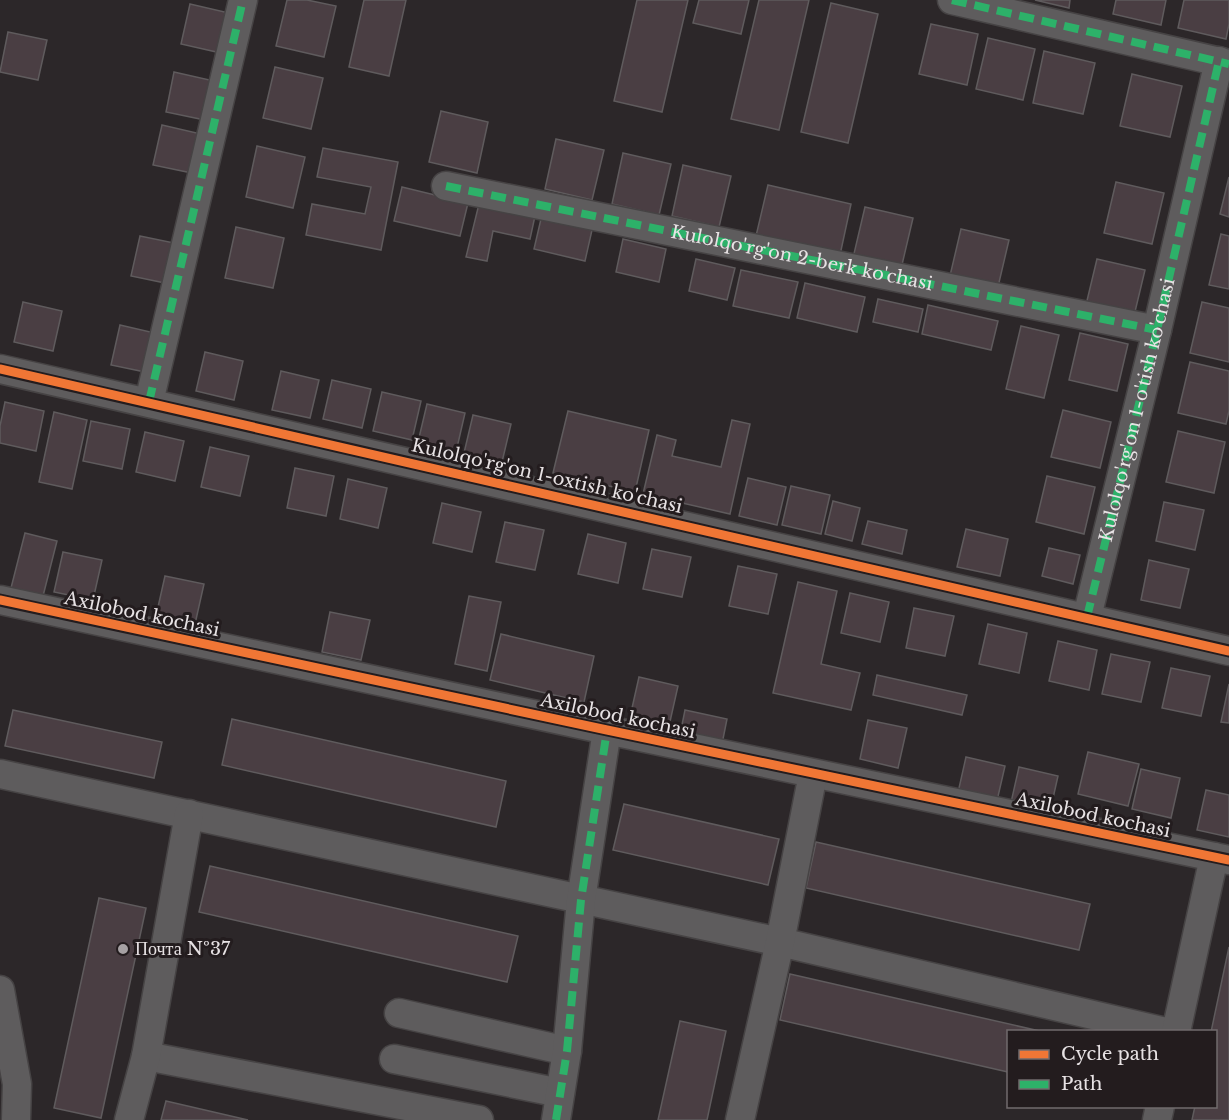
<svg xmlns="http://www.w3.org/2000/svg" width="1229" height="1120" font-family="'Libre Baskerville',serif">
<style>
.building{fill:#4a3e43;stroke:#5f5b5d;stroke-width:1.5}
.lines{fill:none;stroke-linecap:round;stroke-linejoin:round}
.minor-casing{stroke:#464344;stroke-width:31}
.minor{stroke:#5e5c5d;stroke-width:28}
.quiet{stroke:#2db169;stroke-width:8;stroke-dasharray:15 8;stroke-linecap:butt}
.cycleway-casing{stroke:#231c1e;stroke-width:13}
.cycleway{stroke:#f07635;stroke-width:9}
.poi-dot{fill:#a6a1a3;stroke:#231c1e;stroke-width:2}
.labels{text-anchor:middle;stroke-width:6;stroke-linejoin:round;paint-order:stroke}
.street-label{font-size:18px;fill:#e7e2e4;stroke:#231c1e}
.poi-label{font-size:18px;fill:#e7e2e4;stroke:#231c1e;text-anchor:start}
</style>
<rect width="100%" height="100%" fill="#2c2729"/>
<g class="building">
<path d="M287,0H307L336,6L324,57L276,46Z"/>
<path d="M364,0H406L389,76L349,67Z"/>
<path d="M637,0H688L662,112L614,101Z"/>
<path d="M699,0H749L741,34L693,23Z"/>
<path d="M759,0H809L779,130L731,119Z"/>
<path d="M1035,0H1070L1069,8Z"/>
<path d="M1116,0H1166L1161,25L1113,14Z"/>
<path d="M1184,0H1229V24L1226,39L1178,28Z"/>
<path d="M831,3L878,14L848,143L801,132Z"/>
<path d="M190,4L229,13L221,53L181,44Z"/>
<path d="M931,24L978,34L967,85L919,74Z"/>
<path d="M8,32L47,40L38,80L0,72Z"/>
<path d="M988,38L1035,49L1023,100L976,89Z"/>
<path d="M1044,51L1095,63L1083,114L1033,103Z"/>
<path d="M275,67L323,78L311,129L263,118Z"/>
<path d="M174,72L214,81L205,120L166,112Z"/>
<path d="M1132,74L1182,86L1170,137L1120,126Z"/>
<path d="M441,111L488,122L477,173L429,162Z"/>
<path d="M162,125L201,134L192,173L153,165Z"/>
<path d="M556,139L604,150L592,200L545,189Z"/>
<path d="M257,146L305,157L293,208L246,197Z"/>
<path d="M323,148L398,162L381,250L306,235L312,204L365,214L371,187L317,177Z"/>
<path d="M623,153L671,164L659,215L612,204Z"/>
<path d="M683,165L731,176L719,227L672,216Z"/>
<path d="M1229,177V217L1220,214Z"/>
<path d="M1116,182L1164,193L1152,244L1104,233Z"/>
<path d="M768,185L851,204L840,255L756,236Z"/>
<path d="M402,187L468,203L460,236L394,221Z"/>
<path d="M479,204L535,216L530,239L493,231L487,261L466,257Z"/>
<path d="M865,207L913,218L901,269L853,258Z"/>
<path d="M541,219L592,230L585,261L534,249Z"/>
<path d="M236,227L284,238L273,288L225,278Z"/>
<path d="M961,229L1009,240L997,291L949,280Z"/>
<path d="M1221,234L1229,236V289L1209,285Z"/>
<path d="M140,236L179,244L170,284L131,276Z"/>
<path d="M623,239L666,249L659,282L616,272Z"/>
<path d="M696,259L735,268L727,300L689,291Z"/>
<path d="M1097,259L1145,270L1133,320L1085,309Z"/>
<path d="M741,270L798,282L789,318L733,306Z"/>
<path d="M805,283L865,297L857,332L797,318Z"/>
<path d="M878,299L923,309L918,332L873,322Z"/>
<path d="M23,302L62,311L53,351L14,342Z"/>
<path d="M1202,302L1229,308V362L1190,353Z"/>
<path d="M928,305L998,321L991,350L922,334Z"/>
<path d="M120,325L159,334L150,373L111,365Z"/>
<path d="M1021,326L1059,335L1044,398L1006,389Z"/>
<path d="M1080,333L1128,344L1117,391L1069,380Z"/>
<path d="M205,352L243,361L234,400L196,391Z"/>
<path d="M1190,362L1229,371V411L1226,424L1178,413Z"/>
<path d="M281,371L319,380L310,418L272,410Z"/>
<path d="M332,380L371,389L362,428L323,419Z"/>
<path d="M382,392L421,401L412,440L373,431Z"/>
<path d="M5,402L44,411L36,451L0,443V426Z"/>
<path d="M427,404L465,413L456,452L418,442Z"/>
<path d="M1063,410L1111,422L1100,468L1051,457Z"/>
<path d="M568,411L649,430L635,492L553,473Z"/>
<path d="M54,412L87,420L72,489L39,482Z"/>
<path d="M473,415L511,424L502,462L464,453Z"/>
<path d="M732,420L750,424L730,514L643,494L657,435L676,440L672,456L721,467Z"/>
<path d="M91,421L130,429L122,469L83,461Z"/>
<path d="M1178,431L1225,442L1214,493L1166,482Z"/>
<path d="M145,432L184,441L175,481L136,472Z"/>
<path d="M210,447L249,456L240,496L201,487Z"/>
<path d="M295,468L334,476L326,516L287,508Z"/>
<path d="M1047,476L1095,487L1084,534L1036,522Z"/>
<path d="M748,478L786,487L777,525L739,516Z"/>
<path d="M348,479L387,488L378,528L340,519Z"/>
<path d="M791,486L830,495L821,534L782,525Z"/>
<path d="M833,501L860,508L852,541L825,534Z"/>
<path d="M1164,502L1204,510L1195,550L1156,541Z"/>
<path d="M442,503L481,512L472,552L433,543Z"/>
<path d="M868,521L907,530L902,554L862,544Z"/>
<path d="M505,522L544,530L535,570L496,562Z"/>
<path d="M966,529L1008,539L1000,576L957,567Z"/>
<path d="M25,533L57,541L43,596L11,588Z"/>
<path d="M588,534L626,543L618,583L578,574Z"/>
<path d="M1049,548L1080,555L1073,584L1042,576Z"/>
<path d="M652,549L691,557L682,597L643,589Z"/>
<path d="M63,552L102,560L93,600L54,592Z"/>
<path d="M1149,560L1189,569L1180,608L1141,600Z"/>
<path d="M738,566L777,574L768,614L729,606Z"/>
<path d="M165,576L204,584L195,624L156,616Z"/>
<path d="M798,582L837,591L821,664L860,673L851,710L773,693Z"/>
<path d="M850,593L889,602L880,642L841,633Z"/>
<path d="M469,596L501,602L487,671L455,664Z"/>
<path d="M914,608L954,616L945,656L906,648Z"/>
<path d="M330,612L370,620L361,660L322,652Z"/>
<path d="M988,624L1027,633L1019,673L979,664Z"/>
<path d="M501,634L594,656L584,702L490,680Z"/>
<path d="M1058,641L1097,650L1089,690L1049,681Z"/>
<path d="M1111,654L1150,662L1141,702L1102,694Z"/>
<path d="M1171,668L1210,676L1201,716L1162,708Z"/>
<path d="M877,675L967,695L962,715L873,695Z"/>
<path d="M639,677L678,686L669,726L630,717Z"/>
<path d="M1229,684V723L1221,722Z"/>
<path d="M13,710L162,742L154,778L5,746Z"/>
<path d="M685,710L727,719L722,744L680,735Z"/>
<path d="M232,719L506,781L496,827L222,765Z"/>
<path d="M868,720L907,728L898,768L860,759Z"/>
<path d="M1088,752L1139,764L1128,806L1078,794Z"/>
<path d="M966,757L1005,766L996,805L957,797Z"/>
<path d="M1019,767L1058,776L1049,816L1010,807Z"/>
<path d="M1141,769L1180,778L1171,818L1132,809Z"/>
<path d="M1206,790L1229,795V837L1197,830Z"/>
<path d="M624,804L779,839L768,885L613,850Z"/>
<path d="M816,842L1090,904L1079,950L806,888Z"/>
<path d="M210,866L518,936L507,982L199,912Z"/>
<path d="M99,898L146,908L101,1118L54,1108Z"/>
<path d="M1229,947V1120H1192L1195,1106H1216V1032H1211Z"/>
<path d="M790,974L1044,1032H1008V1072L780,1020Z"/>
<path d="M680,1021L726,1031L707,1120H658Z"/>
<path d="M166,1101L248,1120H161Z"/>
</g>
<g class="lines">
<g class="minor-casing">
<g id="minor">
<path d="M952,0L1229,64"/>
<path d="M446,186L1157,330"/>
<path d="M0,369L1229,651"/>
<path d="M149,402L243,0"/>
<path d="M0,600L607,730L1229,860"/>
<path id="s1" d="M1087,617L1157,330L1219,61"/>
<path d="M0,774L780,942L1166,1032"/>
<path d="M0,990L17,1084L16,1120"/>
<path d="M399,1013L567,1051"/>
<path d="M1176,1032L1214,857"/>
<path d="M146,1056L479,1120"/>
<path d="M394,1059L560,1093"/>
<path d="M129,1120L146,1056L189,814"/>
<path d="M556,1120L567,1051L581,900L607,730"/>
<path d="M740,1120L780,942L813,774"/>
<path d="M1157,1120L1160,1106"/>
</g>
</g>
<use href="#minor" class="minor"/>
<g class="quiet">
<path d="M952,0L1229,64"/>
<path id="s2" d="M446,186L1157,330"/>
<path d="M149,402L243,0"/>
<path d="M1087,617L1157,330L1219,61"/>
<path d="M556,1120L567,1051L581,900L607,730"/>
</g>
<g class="cycleway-casing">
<g id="cycleway">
<path d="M0,369L1229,651"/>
<path d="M0,600L607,730L1229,860"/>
</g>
</g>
<use href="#cycleway" class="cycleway"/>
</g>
<circle class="poi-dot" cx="123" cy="949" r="6"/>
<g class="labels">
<g class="street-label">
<text dy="6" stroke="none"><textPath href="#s2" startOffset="363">Kulolqo'rg'on 2-berk ko'chasi</textPath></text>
<text dy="6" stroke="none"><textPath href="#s1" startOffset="213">Kulolqo'rg'on 1-o'tish ko'chasi</textPath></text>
<text transform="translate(547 476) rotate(13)" y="6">Kulolqo'rg'on 1-oxtish ko'chasi</text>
<text transform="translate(142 614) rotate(12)" y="6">Axilobod kochasi</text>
<text transform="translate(618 716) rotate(12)" y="6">Axilobod kochasi</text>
<text transform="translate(1093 815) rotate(12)" y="6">Axilobod kochasi</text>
</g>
<g class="poi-label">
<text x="135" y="955">Почта №37</text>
</g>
</g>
<rect x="1007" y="1030" width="210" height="78" fill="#231c1e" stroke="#716b6d" stroke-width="1.5"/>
<rect x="1019" y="1050" width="30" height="9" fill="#f07635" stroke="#716b6d" stroke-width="1.5"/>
<text x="1061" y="1060" font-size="18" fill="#e7e2e4">Cycle path</text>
<rect x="1019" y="1080" width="30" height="9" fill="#2db169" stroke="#716b6d" stroke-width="1.5"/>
<text x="1061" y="1090" font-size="18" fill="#e7e2e4">Path</text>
</svg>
